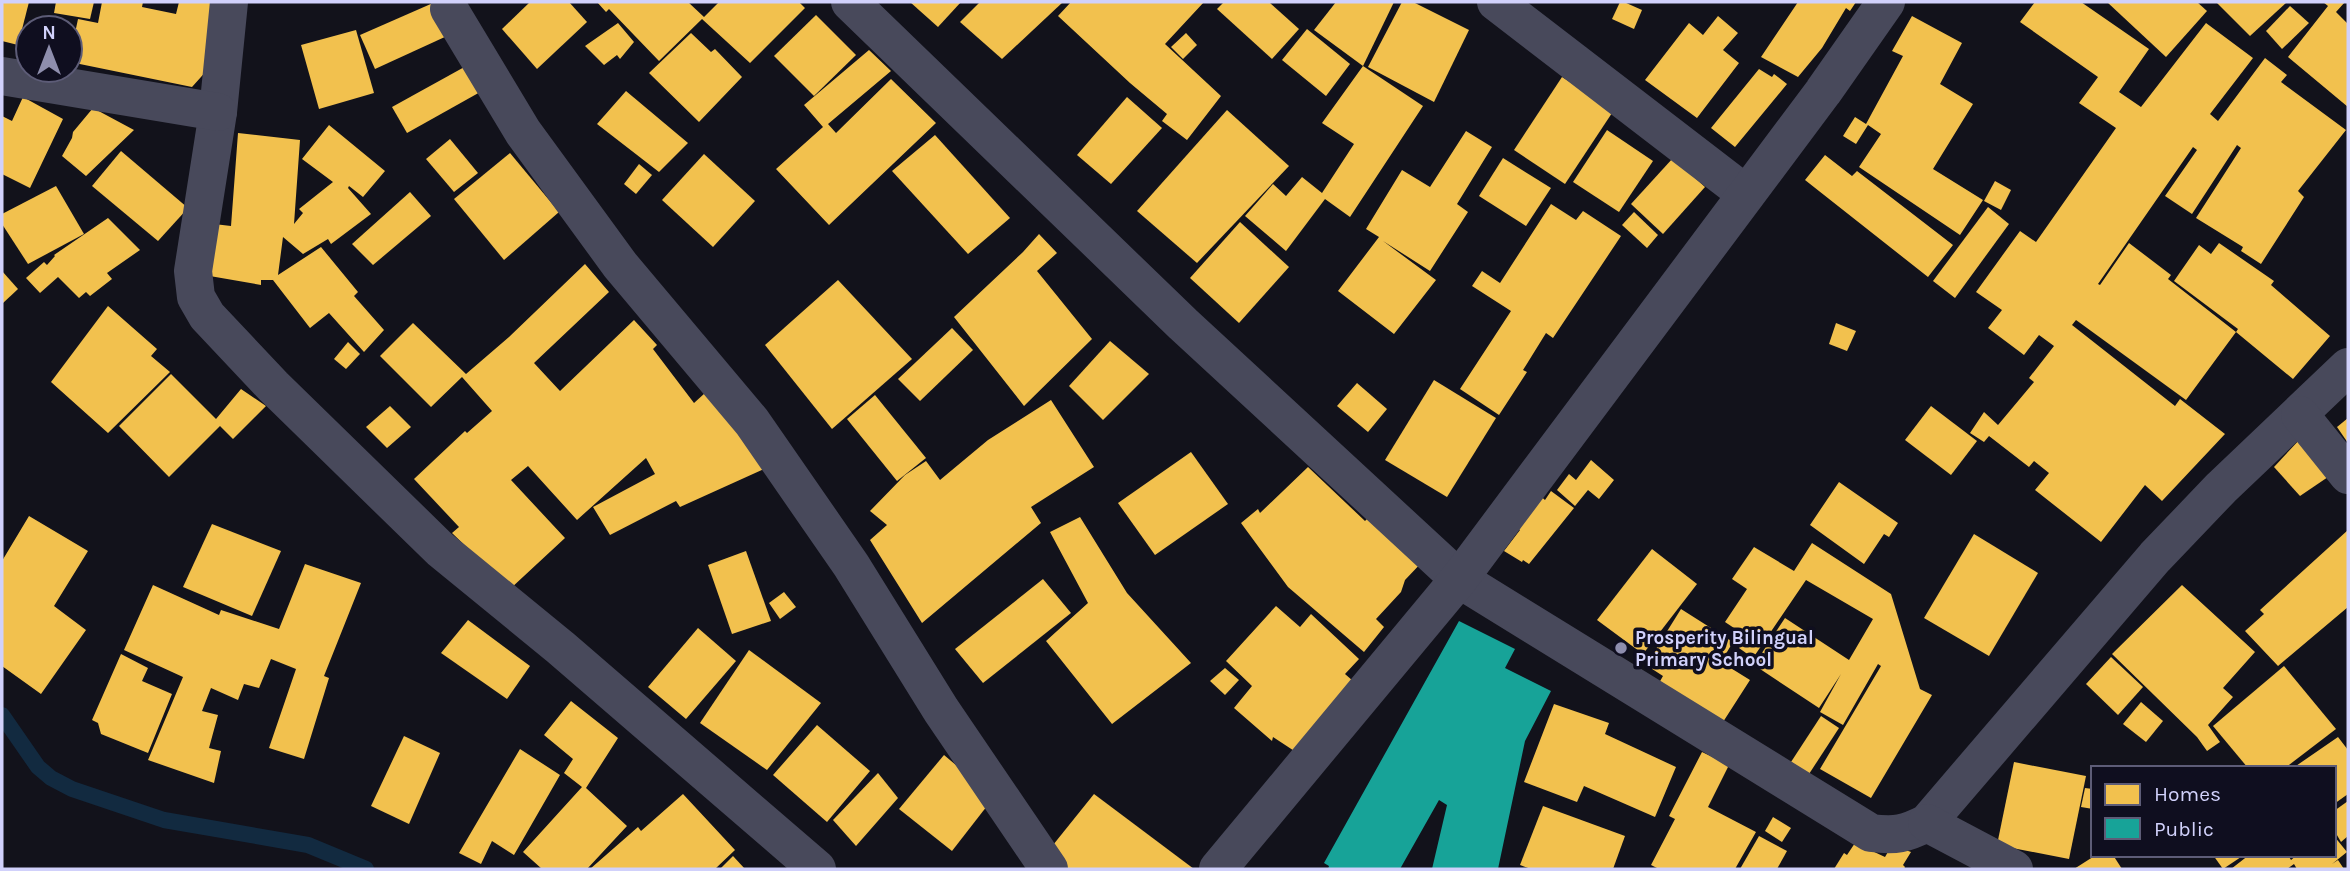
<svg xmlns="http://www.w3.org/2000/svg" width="2350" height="871" font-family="Karla,sans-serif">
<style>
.homes{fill:#f2c14e}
.public{fill:#17a398}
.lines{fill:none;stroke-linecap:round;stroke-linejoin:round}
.stream{stroke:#122a40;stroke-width:16}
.minor{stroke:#48495b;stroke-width:38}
.poi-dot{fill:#8e8ead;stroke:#0f0e1f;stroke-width:2.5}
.labels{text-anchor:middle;stroke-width:7;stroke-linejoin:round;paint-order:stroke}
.poi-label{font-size:19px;font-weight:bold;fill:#d1d1fb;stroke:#0f0e1f;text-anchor:start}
</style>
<rect width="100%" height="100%" fill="#12121b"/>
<g class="homes">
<path d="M2,2H29L18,45L2,41Z"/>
<path d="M56,2H94L90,19L54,13Z"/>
<path d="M102,2H143L142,7L176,14L179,2H222L218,58L192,87L70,62V37L74,38L78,19L98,23Z"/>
<path d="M530,2H569L587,22L537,69L502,29Z"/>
<path d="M597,2H688L704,17L719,2H799L805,8L750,63L702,19L659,61L609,9L606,12Z"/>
<path d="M910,2H961L938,27Z"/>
<path d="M980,2H1063L1002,59L960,22Z"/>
<path d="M1071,2H1204L1165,44L1221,96L1187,140L1162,121L1167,114L1130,83L1058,16Z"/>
<path d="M1224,2H1269L1299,29L1272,59L1217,9Z"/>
<path d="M1336,2H1394L1363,66L1314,30Z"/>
<path d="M1402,2H1413L1469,30L1434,102L1368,67Z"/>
<path d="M1620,2H1624L1642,10L1634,29L1612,19Z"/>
<path d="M1798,2H1856L1850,11L1846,8L1822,48L1798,77L1761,57Z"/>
<path d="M2035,2H2081L2149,49L2119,92L2141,107L2206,23L2253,58L2210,114L2218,121L2265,58L2287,75L2281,82L2346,130L2298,191L2304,197L2261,264L2241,251L2243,247L2196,218L2241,148L2237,145L2192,214L2165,196L2197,150L2193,147L2098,284L2100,285L2129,243L2171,275L2168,279L2236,332L2186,400L2076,320L2072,325L2175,406L2180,399L2225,434L2162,501L2145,485L2101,542L2035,490L2049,473L2034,461L2029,467L1989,436L1984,442L1970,433L1984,412L1998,425L2034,382L2029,378L2054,346L2039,335L2024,355L1988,328L2002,310L1976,292L2020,231L2036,242L2116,128L2079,103L2098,77L2020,22Z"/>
<path d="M2107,2H2197L2207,11L2166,57Z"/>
<path d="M2216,2H2287L2250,36Z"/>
<path d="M2323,2H2345L2336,12L2348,24V107L2288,57L2328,6Z"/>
<path d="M433,3L447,36L375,69L360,35Z"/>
<path d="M2290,6L2309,23L2282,49L2266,31Z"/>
<path d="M816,15L856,55L814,96L774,56Z"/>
<path d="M1718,16L1738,33L1723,50L1739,63L1697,118L1645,80L1689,23L1703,35Z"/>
<path d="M1912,16L1962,43L1940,84L1973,104L1933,169L1983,200L1960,235L1859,167L1881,134L1868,125L1856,144L1843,136L1855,117L1866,124L1903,56L1892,51Z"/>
<path d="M618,23L634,42L620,59L617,55L604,65L585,46Z"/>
<path d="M1307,29L1350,64L1326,96L1282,60Z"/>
<path d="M356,30L374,93L319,109L301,45Z"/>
<path d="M691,33L711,52L715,49L742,77L699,122L649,73Z"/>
<path d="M1186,33L1197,45L1183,59L1171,47Z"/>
<path d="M869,50L891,71L828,124L836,133L891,79L936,123L829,225L776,169L823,127L804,105Z"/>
<path d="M468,65L482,91L407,133L392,107Z"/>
<path d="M1363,66L1423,106L1350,217L1325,199L1286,251L1245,216L1273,184L1286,196L1302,177L1322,193L1354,144L1322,123Z"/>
<path d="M1759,69L1772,77L1774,74L1787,84L1735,147L1711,128Z"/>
<path d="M1562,77L1614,110L1565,184L1514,150Z"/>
<path d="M626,91L688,143L659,172L597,124Z"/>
<path d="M23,97L63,119L30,188L2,174V116L12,121Z"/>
<path d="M1127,97L1162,128L1111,184L1077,155Z"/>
<path d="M93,108L134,130L86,176L62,156L72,138L73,132Z"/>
<path d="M1227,110L1289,166L1197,263L1137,211Z"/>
<path d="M329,125L385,171L363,197L349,186L348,188L371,214L331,244L328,239L303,254L283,237L278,275L321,247L358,292L354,296L384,330L364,352L329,313L310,328L273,280H261V285L204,275L214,224L231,226L238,133L300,140L294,224L303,213L299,209L333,182L302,159Z"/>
<path d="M1607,130L1653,161L1619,212L1573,182Z"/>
<path d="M1466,131L1492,147L1457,204L1468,212L1430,271L1383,241L1436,280L1394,334L1338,291L1379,237L1366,229L1402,170L1430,187Z"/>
<path d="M935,135L1010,218L968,254L892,171Z"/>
<path d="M450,139L478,173L454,192L426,159Z"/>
<path d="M121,151L188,208L158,241L92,186Z"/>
<path d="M510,153L559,212L504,260L454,199Z"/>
<path d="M704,154L755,201L713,247L662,200Z"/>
<path d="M1825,155L1852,176L1857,171L1953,245L1928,277L1805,180Z"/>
<path d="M1503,158L1551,188L1526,226L1479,196Z"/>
<path d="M1673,158L1705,187L1663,234L1631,204Z"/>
<path d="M639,164L652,175L636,194L624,184Z"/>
<path d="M1995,181L2011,190L2001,210L1984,201Z"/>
<path d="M56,186L84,234L28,264L2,224V214Z"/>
<path d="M410,192L431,216L373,265L352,244Z"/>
<path d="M1551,204L1576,220L1583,211L1621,236L1553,338L1546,333L1523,370L1527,372L1499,415L1460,389L1511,311L1472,286L1482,271L1500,283Z"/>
<path d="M1988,207L2009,224L1955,298L1933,281Z"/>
<path d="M1634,212L1658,235L1647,248L1622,225Z"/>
<path d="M108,218L140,250L107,273L112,279L90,296L86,292L79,298L58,277L40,293L26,278L44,262L47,265L55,256L54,255Z"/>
<path d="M1240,222L1289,267L1239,323L1190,278Z"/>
<path d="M1039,234L1057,253L1037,271L1092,339L1024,406L954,317L1023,252Z"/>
<path d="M2219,243L2274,281L2271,285L2330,336L2293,379L2236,332L2238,329L2174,281L2199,245L2211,254Z"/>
<path d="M585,264L609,292L534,363L560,391L634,320L657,345L653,349L694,403L705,393L766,468L680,507L676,501L610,535L593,507L655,474L646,458L577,520L528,466L511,480L565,538L510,589L452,533L459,527L414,479L465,431L467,433L492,411L462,377L431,407L380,356L413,323L466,374L509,337Z"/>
<path d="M2,271L18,289L2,304Z"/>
<path d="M838,280L912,359L832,429L765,345Z"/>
<path d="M108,306L157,349L151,356L170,372L108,433L51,382Z"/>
<path d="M1836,323L1856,331L1847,351L1829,344Z"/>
<path d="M952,328L973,350L920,401L898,379Z"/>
<path d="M1110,341L1149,374L1103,420L1069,386Z"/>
<path d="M348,342L360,354L346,369L334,359Z"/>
<path d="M171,374L216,419L241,389L266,406L233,439L220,426L169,477L119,426Z"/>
<path d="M1434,380L1496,418L1447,497L1385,460Z"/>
<path d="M1357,383L1387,409L1368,432L1337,406Z"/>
<path d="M875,395L926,458L897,481L847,419Z"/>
<path d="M1051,400L1094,467L1031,507L1041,523L922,623L870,540L887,525L870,511L905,475L926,461L940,480L988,440Z"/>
<path d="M390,406L411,427L387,448L366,427Z"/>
<path d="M1931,406L1977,441L1951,475L1905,440Z"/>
<path d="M2348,418V443L2337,427Z"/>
<path d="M2301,438L2328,477L2300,496L2274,467Z"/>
<path d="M1191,452L1228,504L1155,555L1118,503Z"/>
<path d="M1591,460L1614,480L1599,499L1588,490L1575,506L1557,490L1569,474L1576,480Z"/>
<path d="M1308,467L1365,521L1373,513L1424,560L1405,580L1401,592L1376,619L1384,627L1364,652L1288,587L1241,523L1258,509L1260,513Z"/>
<path d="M1839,482L1898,523L1889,537L1884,534L1864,564L1810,525Z"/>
<path d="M1551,491L1574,508L1529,564L1523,560L1522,562L1504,551L1520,530L1514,526L1537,493L1545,500Z"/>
<path d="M29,516L88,551L54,606L86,630L41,694L2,666V561Z"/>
<path d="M1080,517L1127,593L1191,663L1112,724L1046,641L1088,603L1050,532Z"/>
<path d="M212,524L281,551L252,616L183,587Z"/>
<path d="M2348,530V607L2278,666L2245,631L2264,614L2260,610Z"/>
<path d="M1974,534L2038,573L1989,656L1924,618Z"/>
<path d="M1812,543L1891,594L1920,689L1932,695L1871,798L1820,769L1881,666L1878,664L1843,725L1820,712L1841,674L1819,708L1754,665L1785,618L1849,660L1873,619L1806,580L1753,658L1739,648L1746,636L1725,622L1747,589L1732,579L1754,547L1794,571Z"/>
<path d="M1652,549L1697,584L1643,654L1597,620Z"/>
<path d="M746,551L771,621L732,634L708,565Z"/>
<path d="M305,564L361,583L324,676L329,678L304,759L269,748L296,669L271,659L259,688L244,684L238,700L211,688L202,711L218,715L209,748L221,751L214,783L148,760L183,677L124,650L153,585L219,615L221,610L279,629Z"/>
<path d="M1043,579L1071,613L983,683L955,649Z"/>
<path d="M2182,585L2255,652L2223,688L2233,697L2208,725L2220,742L2207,751L2197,737L2112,654Z"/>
<path d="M784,592L796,607L780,619L769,603Z"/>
<path d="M1276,606L1300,627L1311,614L1359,659L1345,674L1353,681L1308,760L1273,737L1272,741L1234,708L1252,686L1226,661Z"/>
<path d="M1681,609L1733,642L1721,662L1750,680L1723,722L1659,683L1663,676L1646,665Z"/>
<path d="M468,620L530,666L507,699L441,653Z"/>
<path d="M698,628L736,661L686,719L648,687Z"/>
<path d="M749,650L821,703L767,770L700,723Z"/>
<path d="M121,654L148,668L142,681L172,694L148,753L101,734L98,723L92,720Z"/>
<path d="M2111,657L2143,687L2118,715L2086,684Z"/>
<path d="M2284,666L2336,729L2285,768H2248L2213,726Z"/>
<path d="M1225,668L1239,680L1225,695L1210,681Z"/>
<path d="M571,701L618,738L586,788L627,826L587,869H542L523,852L582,787L564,773L573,759L544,735Z"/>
<path d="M2141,702L2163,721L2146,742L2123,724Z"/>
<path d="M1554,704L1609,723L1605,734L1676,767L1655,817L1584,786L1577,802L1524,782Z"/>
<path d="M1821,716L1839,728L1809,774L1791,762Z"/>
<path d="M817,725L870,771L827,822L773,775Z"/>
<path d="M404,736L440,753L409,824L371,806Z"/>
<path d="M2338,737L2348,750V794L2334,804V768H2293Z"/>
<path d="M520,749L560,775L514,855L492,841L481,864L459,853Z"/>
<path d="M1702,752L1729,765L1708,807L1756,832L1735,869H1659L1651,865L1675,819L1669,816Z"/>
<path d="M944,755L994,797L952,851L899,809Z"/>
<path d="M2014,762L2086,776L2069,859L1997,845Z"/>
<path d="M878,773L898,798L856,846L833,820Z"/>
<path d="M2085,788L2093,789V809L2081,807Z"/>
<path d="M683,794L735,850L715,869H590L638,827L641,831Z"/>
<path d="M1094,794L1194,869H1068L1049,850Z"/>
<path d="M2348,801V836L2341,842L2334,830V811Z"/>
<path d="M1543,806L1625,836L1613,869H1531L1520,865Z"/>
<path d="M1773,817L1791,828L1782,842L1765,831Z"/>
<path d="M1759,836L1787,851L1777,869H1740Z"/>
<path d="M2334,836L2347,852L2332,864L2338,860L2344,869H2297L2294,864L2287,869H2231L2249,855H2288L2291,860L2297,855H2334Z"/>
<path d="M1855,843L1885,857L1892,845L1911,852L1903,865L1905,867L1904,869H1834L1844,853L1847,855Z"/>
<path d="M2096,855H2113L2122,869H2074Z"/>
<path d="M2213,855H2244L2223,869Z"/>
<path d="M733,856L745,869H720Z"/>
</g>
<path class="public" d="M1459,621L1515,649L1505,668L1551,691L1525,741L1498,869H1432L1447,805L1439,800L1400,869H1328L1329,866L1324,863Z"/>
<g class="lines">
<path class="stream" d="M2,715L38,767L51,778L72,789L164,820L308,845L366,869"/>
<g class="minor">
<path d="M229,2L218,112L193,271L196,297L207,316L273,386L440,549L561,648L817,869"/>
<path d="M850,2L1183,324L1459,579L1871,833C1896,836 1905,834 1927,823L2155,557L2221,488L2348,367"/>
<path d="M1496,2L1746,194"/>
<path d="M449,9L523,132L620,265L752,422L851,565L941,710L1049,869"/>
<path d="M2,76L218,112"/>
<path d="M2300,415L2348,475"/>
<path d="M1927,823L2014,869"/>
<path d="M1218,869L1459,579L1823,92L1886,2"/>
</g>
</g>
<circle class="poi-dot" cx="1621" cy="648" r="7"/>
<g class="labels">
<g class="poi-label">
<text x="1635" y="644">Prosperity Bilingual<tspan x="1635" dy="22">Primary School</tspan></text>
</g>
</g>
<rect width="2350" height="871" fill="none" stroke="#d1d1fb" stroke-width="7"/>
<rect x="2091" y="766" width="245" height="91" fill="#0f0e1f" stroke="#5d5c77" stroke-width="2"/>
<rect x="2105" y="784" width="35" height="21" fill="#f2c14e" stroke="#5d5c77" stroke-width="2"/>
<text x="2154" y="801" font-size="21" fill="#d1d1fb">Homes</text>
<rect x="2105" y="818" width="35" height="21" fill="#17a398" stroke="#5d5c77" stroke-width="2"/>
<text x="2154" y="836" font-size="21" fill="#d1d1fb">Public</text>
<g transform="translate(49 49)"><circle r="33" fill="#0f0e1f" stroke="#5d5c77" stroke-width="2"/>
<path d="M0-5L12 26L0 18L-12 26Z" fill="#8e8ead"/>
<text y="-10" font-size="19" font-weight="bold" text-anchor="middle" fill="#d1d1fb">N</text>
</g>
</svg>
